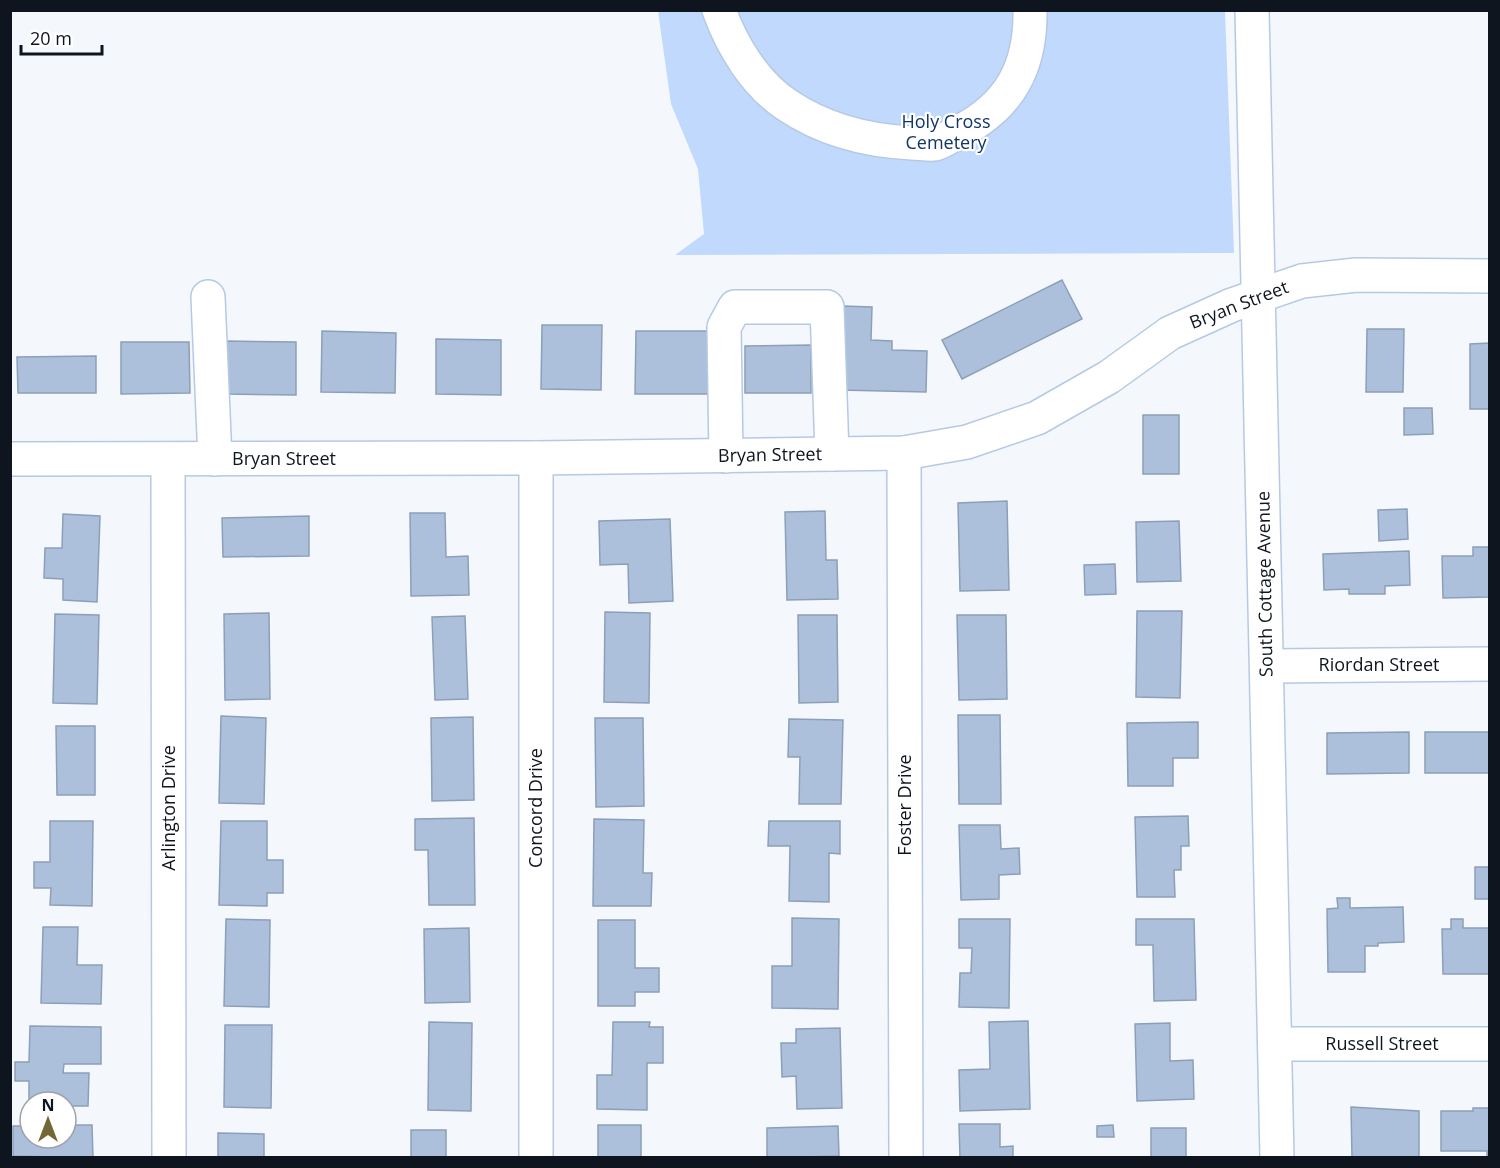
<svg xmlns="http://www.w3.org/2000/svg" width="1500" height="1168" font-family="'Open Sans',sans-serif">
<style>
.green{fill:#c0d9fc}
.building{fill:#adc0db;stroke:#8c9fb9;stroke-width:1.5}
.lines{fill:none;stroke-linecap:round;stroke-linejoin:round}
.minor-casing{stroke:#b6c9e4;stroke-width:36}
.major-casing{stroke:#b6c9e4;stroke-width:36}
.minor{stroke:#fff;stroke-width:33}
.major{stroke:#fff;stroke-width:33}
.labels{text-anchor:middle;stroke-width:4.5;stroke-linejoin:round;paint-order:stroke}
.park-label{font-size:18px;fill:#103567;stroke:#fff}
.street-label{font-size:18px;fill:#0e151e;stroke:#fff}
</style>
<rect width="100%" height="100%" fill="#f4f8fd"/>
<path class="green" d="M658,11H1225L1234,253L675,255L704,234L698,169L671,104Z"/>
<g class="building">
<path d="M1062,280L1082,319L962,379L942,340Z"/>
<path d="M842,306L872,307L871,340L892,341V350L927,351L926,392L840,390Z"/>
<path d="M542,325H602L601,390L541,389Z"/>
<path d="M1367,329H1404L1403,392H1366Z"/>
<path d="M322,331L396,333L395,393L321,392Z"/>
<path d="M636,331H715V394H635Z"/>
<path d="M436,339L501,340V395L436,394Z"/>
<path d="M227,341L296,342V395L227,394Z"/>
<path d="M121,342H189L190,393L121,394Z"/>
<path d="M1490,343V409H1470V344Z"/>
<path d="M811,345V393H745V346Z"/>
<path d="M96,356V393H18L17,357Z"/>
<path d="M1404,408H1432L1433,434L1404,435Z"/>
<rect x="1143" y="415" width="36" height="59"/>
<path d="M1007,501L1009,590L960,591L958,503Z"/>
<path d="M1407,509L1408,539L1379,541L1378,510Z"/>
<path d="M825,511L826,560H837L838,599L787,600L785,512Z"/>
<path d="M410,513H445L446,557L468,556L469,595L411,596Z"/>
<path d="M63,514L100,516L97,602L63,600V579L44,578L45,548H62Z"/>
<path d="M309,516V556L223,557L222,518Z"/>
<path d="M670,519L673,601L629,603L628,564L600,565L599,521Z"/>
<path d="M1179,521L1181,581L1137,582L1136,522Z"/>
<path d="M1473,547H1490L1489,597L1443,598L1442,556H1473Z"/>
<path d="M1409,551L1410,585L1385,586V594H1349V589L1324,590L1323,554Z"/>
<path d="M1115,564L1116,594L1085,595L1084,565Z"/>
<path d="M1137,611H1182L1180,698L1136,697Z"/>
<path d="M605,612L650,613L649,703L604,702Z"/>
<path d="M269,613L270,699L225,700L224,614Z"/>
<path d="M55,614L99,615L97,704L53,703Z"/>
<path d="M798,615H837L838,702L799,703Z"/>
<path d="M957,615H1006L1007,699L959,700Z"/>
<path d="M465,616L468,699L435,700L432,617Z"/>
<path d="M958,715H1000L1001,804H959Z"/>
<path d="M221,716L266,718L264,804L219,803Z"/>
<path d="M473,717L474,800L432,801L431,718Z"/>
<path d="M595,718H643L644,806L596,807Z"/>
<path d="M789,719L843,720L841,804H799L800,757H788Z"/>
<path d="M1198,722V758H1173V786H1128L1127,723Z"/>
<path d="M56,726H95V795H57Z"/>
<path d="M1409,732V773L1327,774V733Z"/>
<rect x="1425" y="732" width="65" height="41"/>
<path d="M1188,816L1189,846H1181V870H1174L1175,897H1137L1135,817Z"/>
<path d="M474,818L475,905H429L428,850H415V819Z"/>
<path d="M594,819L644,820L643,873H652L651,906H593Z"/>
<path d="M50,821H93L92,906L50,905L51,888H34V862H50Z"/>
<path d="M221,821H267V860H283V893H267V906L219,905Z"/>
<path d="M769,821H840V854L829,853V902L789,901L790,846H768Z"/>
<path d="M959,825H1000L1001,849L1019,848L1020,874L999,875V899L961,900Z"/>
<rect x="1475" y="867" width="15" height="32"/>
<path d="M1337,898H1350V908L1403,907L1404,942L1378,943V946H1365V972H1328L1327,909L1338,908Z"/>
<path d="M792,918L839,919L838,1009L772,1008V966H792Z"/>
<path d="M226,919L270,920L269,1007L224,1006Z"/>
<path d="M959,919H1010L1009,1008L959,1007L960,973H971L972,948H959Z"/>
<path d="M1136,919H1194L1196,1000L1154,1001L1153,945H1136Z"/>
<path d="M1451,919H1463V928H1490V974H1443L1442,929H1451Z"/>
<path d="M598,920H635V968H659V992H635V1006H598Z"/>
<path d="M43,927H78L77,965H102L101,1004L41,1003Z"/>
<path d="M469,928L470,1002L425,1003L424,929Z"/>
<path d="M1028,1021L1030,1109L960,1111L959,1070L990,1069L989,1022Z"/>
<path d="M429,1022L472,1023L471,1111L428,1110Z"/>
<path d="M613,1022H650L649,1027H663V1063H647V1110L597,1109V1075H612Z"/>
<path d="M1170,1023V1061L1193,1060L1194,1099L1137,1101L1135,1024Z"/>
<path d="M225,1025H272L271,1108L224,1107Z"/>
<path d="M30,1026L101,1027V1064H64L63,1073H89L88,1106H66V1102H30L29,1105V1081H15V1062H29Z"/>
<path d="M840,1028L842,1108L797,1109L796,1076L782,1077L781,1043H796V1029Z"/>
<path d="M1351,1107L1419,1111V1158H1352Z"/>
<path d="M1473,1108H1490V1158H1487V1151H1441V1111H1473Z"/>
<path d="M959,1124H1000V1147L1013,1146V1158H960Z"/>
<path d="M66,1125H92L93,1158L13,1156V1126H30V1138H66Z"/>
<rect x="598" y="1125" width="43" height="33"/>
<path d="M1113,1125L1114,1137H1097V1126Z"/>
<path d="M838,1126L839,1156L767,1158V1128Z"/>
<path d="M1151,1128H1186V1157L1206,1158H1151Z"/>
<rect x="411" y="1130" width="35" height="28"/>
<path d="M218,1133L264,1134V1158H218Z"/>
</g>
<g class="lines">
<g class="minor-casing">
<g id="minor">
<path d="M719,10C732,46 755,84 787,105C824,130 869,141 912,143C919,143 928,145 935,144C943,142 952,135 959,132C1010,106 1031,67 1030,10"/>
<path d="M208,297L215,459"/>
<path d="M904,453L906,1158"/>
<path d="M726,456L724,327L735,307H827L832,454"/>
<path d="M536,458V1158"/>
<path d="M10,459L536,458L904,453L967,442L1037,418L1109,377L1170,333L1232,305L1302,281L1356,275L1490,276"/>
<path d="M168,459L169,1158"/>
<path d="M1268,666L1490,664"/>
<path d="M1275,1044H1490"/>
</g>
</g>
<g class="major-casing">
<path id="major" d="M1252,10L1277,1158"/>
</g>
<use href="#minor" class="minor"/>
<use href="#major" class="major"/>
</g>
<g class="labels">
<g class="park-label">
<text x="946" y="128">Holy Cross<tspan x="946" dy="21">Cemetery</tspan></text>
</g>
<g class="street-label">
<text transform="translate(1239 305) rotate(-21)" y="6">Bryan Street</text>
<text transform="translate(770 455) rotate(-1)" y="6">Bryan Street</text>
<text x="284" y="465">Bryan Street</text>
<text transform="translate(1265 584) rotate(-91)" y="6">South Cottage Avenue</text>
<text x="1379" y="671">Riordan Street</text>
<text transform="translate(905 805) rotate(-90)" y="6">Foster Drive</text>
<text transform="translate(169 808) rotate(-90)" y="6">Arlington Drive</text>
<text transform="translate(536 808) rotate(-90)" y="6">Concord Drive</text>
<text x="1382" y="1050">Russell Street</text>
</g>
</g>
<rect width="1500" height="1168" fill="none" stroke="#0e151e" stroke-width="24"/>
<g transform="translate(48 1120)"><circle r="28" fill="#ffffff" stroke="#9fa1a5" stroke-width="1.5"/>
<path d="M0-4.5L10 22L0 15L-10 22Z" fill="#736835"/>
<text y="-9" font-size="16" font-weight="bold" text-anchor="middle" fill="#0e151e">N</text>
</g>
<path d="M21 45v9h81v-9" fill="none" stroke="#0e151e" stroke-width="3"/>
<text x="30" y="45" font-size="18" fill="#0e151e" stroke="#ffffff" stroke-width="4.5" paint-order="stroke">20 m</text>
</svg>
